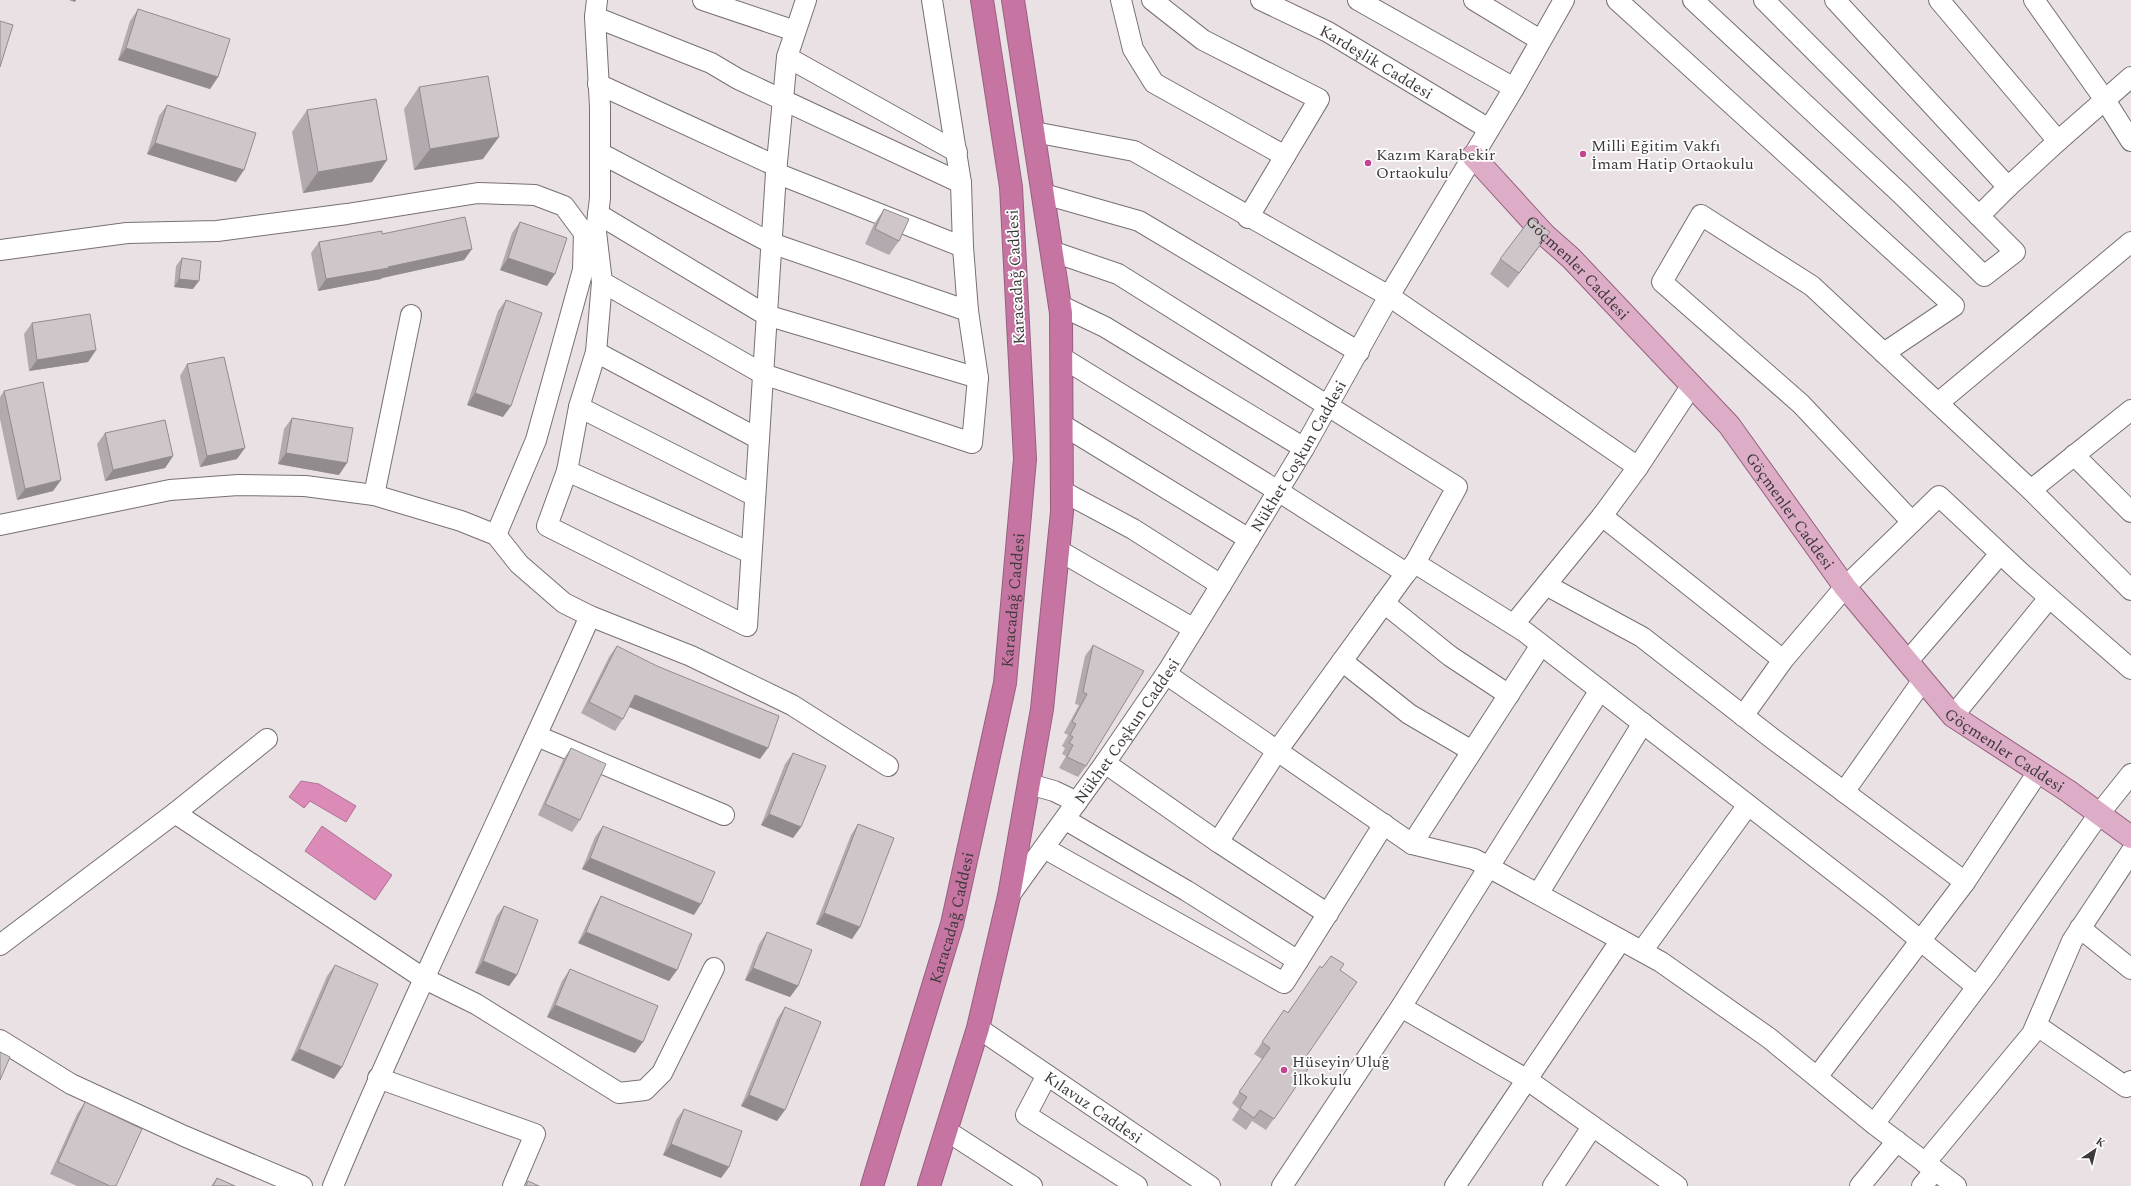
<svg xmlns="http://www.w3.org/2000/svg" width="2131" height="1186" font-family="Spectral,serif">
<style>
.water{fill:#dc8bb8;stroke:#ad7393}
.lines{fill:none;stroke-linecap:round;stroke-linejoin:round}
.minor-casing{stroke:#787074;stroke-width:22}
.major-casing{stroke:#96607e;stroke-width:24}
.highway-casing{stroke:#96607e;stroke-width:24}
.minor{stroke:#fff;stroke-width:20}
.major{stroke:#ddacc7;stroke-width:22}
.highway{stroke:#c675a2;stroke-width:22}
.wall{fill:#b2aaae}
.shaded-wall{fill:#918b8d}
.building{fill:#cfc6ca;stroke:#918b8d}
.poi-dot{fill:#c24492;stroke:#fff;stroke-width:1.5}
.labels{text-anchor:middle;stroke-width:3.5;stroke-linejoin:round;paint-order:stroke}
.street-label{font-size:16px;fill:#3e3a3c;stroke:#fff}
.poi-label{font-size:16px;fill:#3e3a3c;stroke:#fff;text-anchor:start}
</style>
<rect width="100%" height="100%" fill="#eae1e5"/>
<g class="water">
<path d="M301,781L319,784L356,806L346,822L310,801L304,808L289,797Z"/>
<path d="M322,826L392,875L375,900L305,851Z"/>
</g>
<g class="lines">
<g class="minor-casing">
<g id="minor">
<path d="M597,0L595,17L600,107V198L596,232L602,282L596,352L579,407L567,471L547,526L747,626L776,173L787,57L806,0"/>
<path d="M703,0L795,31"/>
<path d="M1121,0L1133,49L1154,83L1285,156"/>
<path d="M1152,0L1203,40L1319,99L1248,218"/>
<path id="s1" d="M1261,0L1328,32L1489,129"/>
<path d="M1358,0L1514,88"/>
<path d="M1474,0L1540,40"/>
<path d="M1617,0L1954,306L1884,353"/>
<path d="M1693,0L1901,194L1984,276L2015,252L1979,216"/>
<path d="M1764,0L1979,216L2008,187"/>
<path d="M1835,0L2008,187L2058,141"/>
<path d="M1939,0L2058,141L2131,77"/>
<path d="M2034,0L2105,100L2131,141"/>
<path d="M595,17L711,63L738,79L961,183"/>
<path d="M787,57L957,152"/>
<path d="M598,84L776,166"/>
<path d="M1034,132L1134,151L1389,296L1638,467L1692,385"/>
<path d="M600,153L771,243L968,311"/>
<path d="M776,173L963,247"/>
<path d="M1044,194L1139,221L1359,352"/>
<path d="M598,214L766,315L978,378"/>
<path d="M0,250L127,233L217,231L347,214L478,193L535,195L564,206L584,233L583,270L536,440L496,535"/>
<path d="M1051,251L1118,274L1457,487L1415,563"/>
<path d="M602,282L763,374L972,443L978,378L968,311L963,247L961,183L932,0"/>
<path d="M1059,305L1105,327L1304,448"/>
<path d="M596,352L759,439"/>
<path d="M1061,357L1278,491L1406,573L1277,751L1218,842"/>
<path d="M1938,403L2131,242"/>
<path d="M579,407L755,496"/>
<path d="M2131,410L2031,490L2131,590"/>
<path d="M1061,424L1249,539"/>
<path d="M2074,455L2131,512"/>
<path d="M1638,467L1602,516L1783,660L1845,587L1939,496L2020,572L2131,669"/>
<path d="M567,471L751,553"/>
<path d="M1062,491L1133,529L1221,585"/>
<path d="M374,495L411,315"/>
<path d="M1912,522L1801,404L1662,282L1701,215L1812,286L2031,490"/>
<path d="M0,525L170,490L238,485L305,486L374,495L461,521L496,535L519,564L564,603L590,616L691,656L792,705L888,766"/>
<path d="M1058,550L1194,629"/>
<path d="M1406,573L1415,563L1525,632L1881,908L1977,987"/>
<path d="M1546,585L1642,637L1773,739L1965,882L2038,772"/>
<path d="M1384,603L1450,656L1509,695"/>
<path d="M1514,624L1602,516"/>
<path d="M1342,661L1409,714L1472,751"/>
<path d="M1907,662L2000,554"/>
<path d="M1166,674L1412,844L1474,859L1661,962L1769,1038L1874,1124"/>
<path d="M1600,690L1401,1007L1526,1079L1677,1186"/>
<path d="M1743,716L1783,660"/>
<path d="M1953,716L2049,598"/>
<path d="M537,736L724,815"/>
<path d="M1105,763L1218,842L1328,914"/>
<path d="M1029,784L1054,791L1077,802"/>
<path d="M1844,792L1923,680"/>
<path d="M175,813L423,978L476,1004L619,1093L645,1090L662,1073L714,968"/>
<path d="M1066,820L1187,891L1298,961"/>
<path d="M1412,844L1541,645"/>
<path d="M1044,848L1284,983L1384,824"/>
<path d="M1538,894L1643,723"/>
<path id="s2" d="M1009,896L1105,763L1166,674L1221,585L1304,448L1389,296L1514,88L1564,0"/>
<path d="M2080,928L2131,969"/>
<path d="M0,945L175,813L267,739"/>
<path d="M1642,951L1748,805"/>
<path d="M2036,1025L2126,1087L2131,1081"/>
<path id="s3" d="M978,1028L1210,1186"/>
<path d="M0,1040L71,1084L184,1136L302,1186"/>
<path d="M1047,1075L1026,1115L1137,1186"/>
<path d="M1817,1077L1965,882"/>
<path d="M378,1078L535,1134L513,1186"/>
<path d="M947,1131L1032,1186"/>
<path d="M1925,1163L2032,1034L2072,941L2131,852"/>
<path d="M333,1186C413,994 506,807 590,616"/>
<path d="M1282,1186L1401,1007"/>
<path d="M1455,1186L1621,940"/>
<path d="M1553,1186L1592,1127"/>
<path d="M1860,1186L1897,1141"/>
<path d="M1922,1186L1935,1170"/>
<path d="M1956,1186L1874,1124L1989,971L2099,814L2131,774"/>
</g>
</g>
<g class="major-casing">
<g id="major">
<path id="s4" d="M1473,156L1545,235L1571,258L1729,425L1845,587L1953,716L2068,791L2131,837"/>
</g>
</g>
<g class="highway-casing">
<g id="highway">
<path id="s5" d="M872,1186L952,924L1005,683L1025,459L1011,187L982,0"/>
<path d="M929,1186L978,1028L1009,896L1042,709L1062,512L1061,313L1013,0"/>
</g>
</g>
<use href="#minor" class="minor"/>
<use href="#major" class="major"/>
<use href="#highway" class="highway"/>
</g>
<g class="wall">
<path d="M138,9L218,77L210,89L118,60L130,21Z"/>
<path d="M419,87L483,159L414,170L404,109Z"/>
<path d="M167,105L236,182L147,154L159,116Z"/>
<path d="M307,110L387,160L372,182L303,193L292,132Z"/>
<path d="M884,209L899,241L889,255L865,244L874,224Z"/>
<path d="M520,222L547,286L500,270L512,233Z"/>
<path d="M382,234L472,249L464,260L382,278L381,279L318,291L311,253L319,242Z"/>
<path d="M1539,247L1508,288L1490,274L1500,259Z"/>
<path d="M182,258L193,289L174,287L176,266Z"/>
<path d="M506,300L503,417L467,405L498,311Z"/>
<path d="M32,323L96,350L88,362L29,371L24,334Z"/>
<path d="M187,364L237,459L200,467L180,376Z"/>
<path d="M4,391L61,480L53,491L17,500L0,419V397Z"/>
<path d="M292,418L339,475L278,464L284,429Z"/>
<path d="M105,433L173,456L165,468L105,481L97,444Z"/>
<path d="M1093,645L1086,766L1078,777L1059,768L1066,756L1062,754L1065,748L1062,746L1068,735L1064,733L1079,705L1075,704L1085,656Z"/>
<path d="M617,646L760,759L629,707L623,719L615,731L581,713L609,657Z"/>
<path d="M571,748L580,820L572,832L538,815L563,760Z"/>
<path d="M793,753L801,827L793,838L761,825L785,764Z"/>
<path d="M858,824L860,927L852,939L816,924L851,835Z"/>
<path d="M603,826L694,915L582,869L595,837Z"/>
<path d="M601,896L677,970L669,981L578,943L594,908Z"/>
<path d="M504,906L517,975L509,986L475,973L496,917Z"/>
<path d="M767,932L798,986L790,997L745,980L759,944Z"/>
<path d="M335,965L334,1079L291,1060L327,976Z"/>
<path d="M1322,968L1340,970L1303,1061L1310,1066L1266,1130L1252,1121L1246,1130L1232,1120L1239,1109L1232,1103L1262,1059L1254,1054L1284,1010L1287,1013Z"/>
<path d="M570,969L635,1053L547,1017L562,981Z"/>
<path d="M785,1007L777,1121L741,1106L777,1019Z"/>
<path d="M85,1102L116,1186H77L50,1174L77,1114Z"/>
<path d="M684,1109L729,1167L721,1178L663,1155L676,1120Z"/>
<path d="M217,1178L235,1186H211Z"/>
</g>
<g class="shaded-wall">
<path d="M69,0H76L75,2Z"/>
<path d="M126,48L218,77L210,89L118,60Z"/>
<path d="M499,137L483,159L414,170L430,149Z"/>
<path d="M155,143L244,170L236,182L147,154Z"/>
<path d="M387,160L372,182L303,193L318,172Z"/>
<path d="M1550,232L1539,247L1508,288L1519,273Z"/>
<path d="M472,249L464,260L382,278L381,279L318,291L326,279Z"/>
<path d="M508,258L555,274L547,286L500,270Z"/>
<path d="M179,279L199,281L193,289L174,287Z"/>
<path d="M96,350L88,362L29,371L37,360Z"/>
<path d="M475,393L511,406L503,417L467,405Z"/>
<path d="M245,448L237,459L200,467L207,456Z"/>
<path d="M286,453L347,463L339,475L278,464Z"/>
<path d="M173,456L165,468L105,481L113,470Z"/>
<path d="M61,480L53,491L17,500L25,489Z"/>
<path d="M635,695L768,748L760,759L627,706Z"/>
<path d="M769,814L801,827L793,838L761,825Z"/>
<path d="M590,858L701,904L694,915L582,869Z"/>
<path d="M824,913L860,927L852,939L816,924Z"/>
<path d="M586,932L677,970L669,981L578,943Z"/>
<path d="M483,961L517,975L509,986L475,973Z"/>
<path d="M753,968L798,986L790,997L745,980Z"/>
<path d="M555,1005L643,1042L635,1053L547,1017Z"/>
<path d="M299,1049L342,1067L334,1079L291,1060Z"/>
<path d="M749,1095L785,1110L777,1121L741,1106Z"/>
<path d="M671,1144L729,1167L721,1178L663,1155Z"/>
</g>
<g class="building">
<path d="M138,9L230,39L218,77L126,48Z"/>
<path d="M0,21L13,25L0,67Z"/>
<path d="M488,76L499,137L430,149L419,87Z"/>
<path d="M376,99L387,160L318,172L307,110Z"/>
<path d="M167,105L256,133L244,170L155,143Z"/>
<path d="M884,209L909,219L899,241L875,229Z"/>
<path d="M465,217L472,249L388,267L389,268L326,279L319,242L382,231V234Z"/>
<path d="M1531,218L1550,232L1519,273L1500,259Z"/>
<path d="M520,222L567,238L555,274L508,258Z"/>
<path d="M182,258L201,261L199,281L179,279Z"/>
<path d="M506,300L542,313L511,406L475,393Z"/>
<path d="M90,314L96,350L37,360L32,323Z"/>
<path d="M224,357L245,448L207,456L187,364Z"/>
<path d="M43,382L61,480L25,489L4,391Z"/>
<path d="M292,418L353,428L347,463L286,453Z"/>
<path d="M165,420L173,456L113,470L105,433Z"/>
<path d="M1093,645L1144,671L1086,766L1067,757L1073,745L1069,743L1073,737L1070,735L1076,724L1072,722L1087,694L1083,692Z"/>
<path d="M617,646L657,666L779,716L768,748L635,695L623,719L589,702Z"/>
<path d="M571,748L606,764L580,820L545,804Z"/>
<path d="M793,753L826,766L801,827L769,814Z"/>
<path d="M858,824L894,838L860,927L824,913Z"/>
<path d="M603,826L715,872L701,904L590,858Z"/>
<path d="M601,896L692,934L677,970L586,932Z"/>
<path d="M504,906L538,920L517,975L483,961Z"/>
<path d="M767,932L812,950L798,986L753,968Z"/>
<path d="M1331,956L1344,964L1340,970L1357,982L1303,1061L1310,1066L1274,1119L1260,1110L1254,1118L1240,1108L1247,1097L1239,1092L1270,1048L1262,1042L1284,1010L1288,1013L1320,966L1322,968Z"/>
<path d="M335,965L378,984L342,1067L299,1049Z"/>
<path d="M570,969L658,1006L643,1042L555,1005Z"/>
<path d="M785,1007L821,1022L785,1110L749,1095Z"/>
<path d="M0,1052L10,1057L0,1080Z"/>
<path d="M85,1102L142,1129L116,1186H110L58,1162Z"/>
<path d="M684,1109L742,1131L729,1167L671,1144Z"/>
<path d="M217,1178L235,1186H213Z"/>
<path d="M528,1181L539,1186H526Z"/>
</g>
<g class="poi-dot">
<circle cx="1583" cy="154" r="4"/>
<circle cx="1368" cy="163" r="4"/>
<circle cx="1284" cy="1070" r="4"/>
</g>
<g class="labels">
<g class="street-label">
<text dy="6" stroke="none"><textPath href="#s1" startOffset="131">Kardeşlik Caddesi</textPath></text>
<text dy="6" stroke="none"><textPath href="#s4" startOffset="153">Göçmenler Caddesi</textPath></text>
<text transform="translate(1015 277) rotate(-93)" y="6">Karacadağ Caddesi</text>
<text dy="6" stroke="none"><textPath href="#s2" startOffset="527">Nükhet Coşkun Caddesi</textPath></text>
<text dy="6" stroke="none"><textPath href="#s4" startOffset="477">Göçmenler Caddesi</textPath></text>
<text dy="6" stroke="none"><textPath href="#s5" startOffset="604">Karacadağ Caddesi</textPath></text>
<text dy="6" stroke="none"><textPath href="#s2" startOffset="203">Nükhet Coşkun Caddesi</textPath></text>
<text dy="6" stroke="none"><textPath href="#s4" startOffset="801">Göçmenler Caddesi</textPath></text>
<text dy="6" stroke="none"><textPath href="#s5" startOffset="280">Karacadağ Caddesi</textPath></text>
<text dy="6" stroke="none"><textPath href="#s3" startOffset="140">Kılavuz Caddesi</textPath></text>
</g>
<g class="poi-label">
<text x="1591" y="151">Milli Eğitim Vakfı<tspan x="1591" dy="18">İmam Hatip Ortaokulu</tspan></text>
<text x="1376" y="160">Kazım Karabekir<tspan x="1376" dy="18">Ortaokulu</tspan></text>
<text x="1292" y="1067">Hüseyin Uluğ<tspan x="1292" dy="18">İlkokulu</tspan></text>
</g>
</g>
<g transform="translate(2095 1150) rotate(35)" stroke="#ffffff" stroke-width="3" paint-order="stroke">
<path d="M0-3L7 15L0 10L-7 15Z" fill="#3e3a3c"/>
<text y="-6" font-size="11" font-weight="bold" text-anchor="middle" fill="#3e3a3c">K</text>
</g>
</svg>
